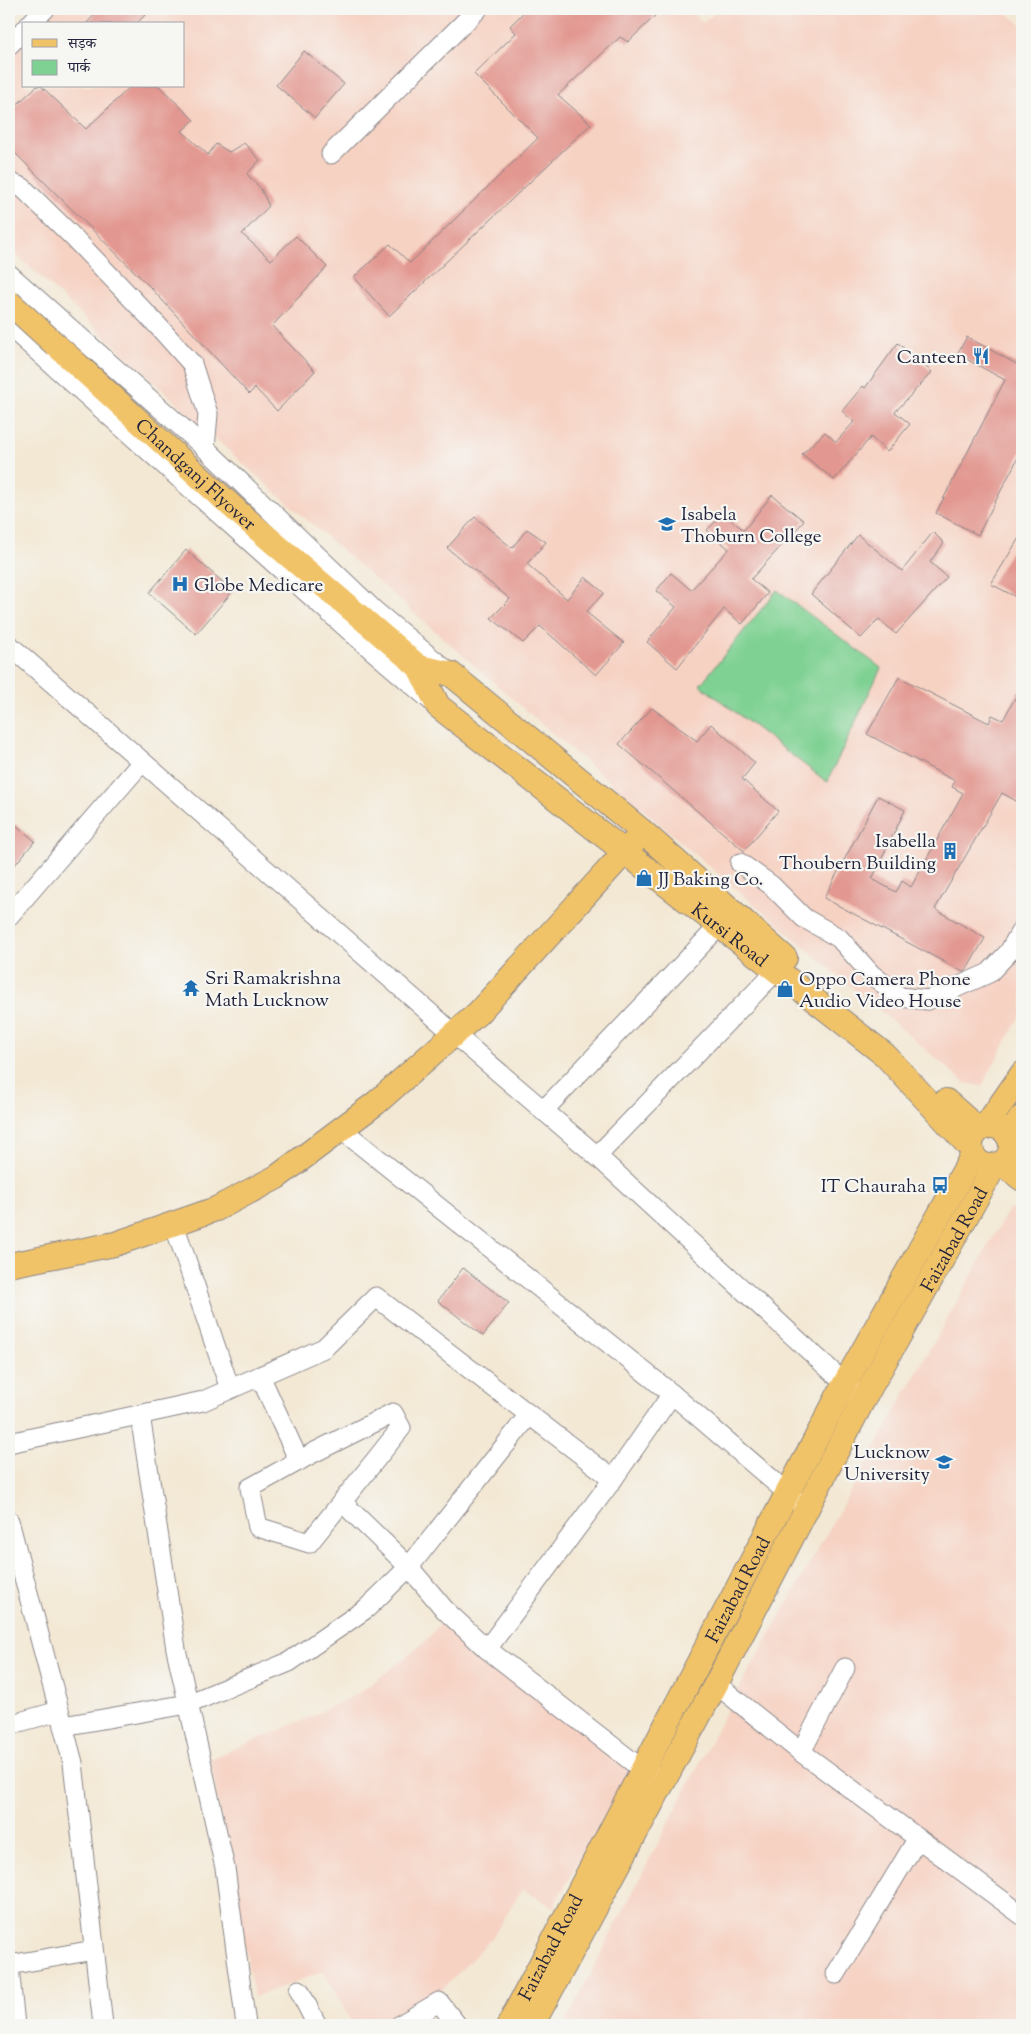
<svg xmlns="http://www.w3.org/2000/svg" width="1031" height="2034" font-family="'Sorts Mill Goudy','Noto Serif Devanagari',serif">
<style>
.built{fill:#f6d2c3}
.green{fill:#7fd193;stroke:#507a67}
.building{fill:#e29790}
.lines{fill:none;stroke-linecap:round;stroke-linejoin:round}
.minor-casing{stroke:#8a8588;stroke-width:21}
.major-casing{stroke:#8a8588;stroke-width:26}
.minor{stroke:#fff;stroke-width:19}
.major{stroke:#f1c369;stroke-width:24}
.major-bridge-casing{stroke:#8a8588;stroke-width:26;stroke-linecap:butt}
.major-bridge{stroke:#f1c369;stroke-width:24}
.labels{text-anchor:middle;stroke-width:4.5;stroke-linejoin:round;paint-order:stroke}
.poi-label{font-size:19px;fill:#22223b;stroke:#f6f6f2;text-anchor:start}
.street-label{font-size:19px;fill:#22223b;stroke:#f6f6f2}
</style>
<rect width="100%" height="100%" fill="#f6f6f2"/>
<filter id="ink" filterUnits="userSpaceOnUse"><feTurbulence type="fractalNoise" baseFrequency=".02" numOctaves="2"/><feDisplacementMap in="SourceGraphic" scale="10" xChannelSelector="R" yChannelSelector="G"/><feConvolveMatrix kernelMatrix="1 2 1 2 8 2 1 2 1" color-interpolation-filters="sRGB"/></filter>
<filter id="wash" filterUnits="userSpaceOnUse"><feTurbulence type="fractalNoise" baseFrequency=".0096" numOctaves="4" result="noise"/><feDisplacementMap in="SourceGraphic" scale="20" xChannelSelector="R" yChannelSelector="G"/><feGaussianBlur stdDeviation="1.12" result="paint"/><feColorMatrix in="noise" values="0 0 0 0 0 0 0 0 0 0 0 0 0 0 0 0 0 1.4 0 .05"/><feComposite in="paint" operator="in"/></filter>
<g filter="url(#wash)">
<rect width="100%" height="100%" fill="#f3e8d4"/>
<g class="built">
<path d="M55,9H689L703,23L719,9H1001L1022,25V1012L982,1086L965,1083L552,733L243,464L9,248V55L24,40V86H184V24H40Z"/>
<path d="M1009,1209L1022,1210V2025H564L725,1714Z"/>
<path d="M443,1621L631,1769L553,1907L522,1889L492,1938L439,1993L385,2025H353L324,1971L254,1997L210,1759L304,1720L361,1692L424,1643Z"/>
</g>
<path class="green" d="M777,590L881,668L827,782L700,685Z"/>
<g id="blocks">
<g class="building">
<path d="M100,9H151L136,24H86Z"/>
<path d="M527,9H648L655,16L628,42L620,37L558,95L591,124L389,316L354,277L390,244L410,263L538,138L474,74L516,33L510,26Z"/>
<path d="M304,51L344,84L315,118L276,85Z"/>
<path d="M37,86H41L86,129L131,86H159L194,120L182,131L208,155L216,144L229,152L244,143L260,160L247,174L261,189L269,206L242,234L271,260L296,236L327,267L272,326L315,371L277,411L255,388L249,394L150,287L9,147V112Z"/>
<path d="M967,337L1022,367V450L978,535L936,513L1005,380L957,354Z"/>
<path d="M898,343L932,372L895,412L910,424L887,452L871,437L834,480L802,454L825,432L836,442L854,422L842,411L863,386L865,388Z"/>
<path d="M772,495L804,521L751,579L768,593L742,624L724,609L677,668L647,642L676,607L656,591L671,573L691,590L729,549L707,530L723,514L744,530Z"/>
<path d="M475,517L512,548L527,529L546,542L527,564L567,599L585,577L604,593L586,612L624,643L596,675L540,626L523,643L491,618L510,599L447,548Z"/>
<path d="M933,532L944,543L930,562L947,577L896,634L879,619L861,638L811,594L858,535L902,571Z"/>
<path d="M1022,533V600L991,584Z"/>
<path d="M186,550L233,591L196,634L149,593Z"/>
<path d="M899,677L989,723L992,715L1003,720L1022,685V793L1018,802L1002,793L935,909L985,938L966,971L963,972L824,898L878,796L905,810L872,879L896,892L902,881L911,887L963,793L952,787L955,781L867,734Z"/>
<path d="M652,708L697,741L711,724L755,763L742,779L778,811L744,851L619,744Z"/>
<path d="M15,824L35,841L9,872V832Z"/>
<path d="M463,1268L509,1303L483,1336L438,1301Z"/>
</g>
</g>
</g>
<g filter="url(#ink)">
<use href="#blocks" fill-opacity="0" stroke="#8a8588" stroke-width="1"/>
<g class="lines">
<g class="minor-casing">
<g id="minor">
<path d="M30,24L45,9"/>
<path d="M9,45L24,30"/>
<path d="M331,154L478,9"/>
<path d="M9,182L23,188L74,238L158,326L192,364L208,414L205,448"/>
<path d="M9,274L205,448L375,611L451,674"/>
<path d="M9,326L351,632L435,704"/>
<path d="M9,645L454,1034L597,1156L863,1400"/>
<path d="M740,863L771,885L804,918L839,938L871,974L900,997L928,1000L989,973L1009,952L1022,929"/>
<path d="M9,916L142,762"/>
<path d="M543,1111L720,925"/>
<path d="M341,1129L672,1394L797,1501"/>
<path d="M597,1156L777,970"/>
<path d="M174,1224L230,1389"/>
<path d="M260,1376L299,1461"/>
<path d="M393,1413L401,1428L309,1543L258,1527L250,1488L311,1454Z"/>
<path d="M140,1415L176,1649L225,1868L246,2025"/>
<path d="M9,1443L203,1401L324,1348L376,1297L613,1479"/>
<path d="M342,1502L409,1567L445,1610L487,1649L643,1770L654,1775"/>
<path d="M9,1521L73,1763L103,2025"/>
<path d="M487,1649L613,1479L672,1394"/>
<path d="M716,1684L801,1752L1022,1915"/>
<path d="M9,1725L59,1711"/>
<path d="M63,1726L188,1704L289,1662L367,1608L409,1567L529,1415"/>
<path d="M801,1752L845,1668"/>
<path d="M9,1965L94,1950"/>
<path d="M9,1967L15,2025"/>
<path d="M836,1974L918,1838"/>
<path d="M299,1990L317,2025"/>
<path d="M400,2025L439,2002L457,2025"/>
</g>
</g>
<g class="major-casing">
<g id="major">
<path id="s1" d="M57,346L239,513L419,667L438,706L885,1055L971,1148"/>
<path d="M419,667L451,674L643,832L785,958"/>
<path d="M946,1101L979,1130"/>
<circle cx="991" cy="1146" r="20"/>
<path d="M985,1127L1022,1074"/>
<path d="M1008,1136L1022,1117"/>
<path d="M1001,1163L1022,1179"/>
<path d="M9,1265L115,1244L216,1209L277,1177L376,1103L478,1013L643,832"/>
<path id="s2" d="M509,2025L845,1383L973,1155"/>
<path id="s3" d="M532,2025L716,1684L863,1400L995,1165"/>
</g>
</g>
<use href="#minor" class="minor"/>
<use href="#major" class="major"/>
<g class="major-bridge-casing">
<path id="major-bridge" d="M9,302L57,346"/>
</g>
<use href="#major-bridge" class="major-bridge"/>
</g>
</g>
<defs>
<g id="restaurant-bare" transform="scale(1.35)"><path d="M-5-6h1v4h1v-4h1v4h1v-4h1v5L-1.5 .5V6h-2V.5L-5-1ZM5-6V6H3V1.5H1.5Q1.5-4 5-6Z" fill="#1f6fb2" stroke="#f6f6f2" stroke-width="2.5" paint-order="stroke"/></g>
<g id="university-bare" transform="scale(1.35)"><path d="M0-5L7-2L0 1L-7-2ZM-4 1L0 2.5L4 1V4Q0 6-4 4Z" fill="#1f6fb2" stroke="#f6f6f2" stroke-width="2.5" paint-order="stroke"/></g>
<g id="hospital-bare" transform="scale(1.35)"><path d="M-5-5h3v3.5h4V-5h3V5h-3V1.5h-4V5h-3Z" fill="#1f6fb2" stroke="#f6f6f2" stroke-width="2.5" paint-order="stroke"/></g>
<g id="building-bare" transform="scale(1.35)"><path d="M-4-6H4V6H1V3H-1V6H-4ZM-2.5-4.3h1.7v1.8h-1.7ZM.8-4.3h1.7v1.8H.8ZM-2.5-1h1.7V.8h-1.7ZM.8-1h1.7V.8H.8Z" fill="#1f6fb2" stroke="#f6f6f2" stroke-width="2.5" paint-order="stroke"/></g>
<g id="shop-bare" transform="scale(1.35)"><path d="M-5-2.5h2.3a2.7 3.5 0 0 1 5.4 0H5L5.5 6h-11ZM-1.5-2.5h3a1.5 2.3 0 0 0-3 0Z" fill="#1f6fb2" stroke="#f6f6f2" stroke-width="2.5" paint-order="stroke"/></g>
<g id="temple-bare" transform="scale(1.35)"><path d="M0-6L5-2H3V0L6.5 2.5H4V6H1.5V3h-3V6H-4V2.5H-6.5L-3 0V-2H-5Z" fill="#1f6fb2" stroke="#f6f6f2" stroke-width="2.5" paint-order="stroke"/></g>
<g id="bus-bare" transform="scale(1.35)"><path d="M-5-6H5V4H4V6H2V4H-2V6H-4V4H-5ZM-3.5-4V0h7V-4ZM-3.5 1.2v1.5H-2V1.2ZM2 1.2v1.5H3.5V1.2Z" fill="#1f6fb2" stroke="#f6f6f2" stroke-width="2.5" paint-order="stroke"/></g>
</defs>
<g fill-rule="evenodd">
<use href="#restaurant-bare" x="981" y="356"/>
<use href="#university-bare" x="667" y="524"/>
<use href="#hospital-bare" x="180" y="584"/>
<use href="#building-bare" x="950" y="851"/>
<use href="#shop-bare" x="644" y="878"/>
<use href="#temple-bare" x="191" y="988"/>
<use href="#shop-bare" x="785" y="989"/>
<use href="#bus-bare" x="940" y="1185"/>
<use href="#university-bare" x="944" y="1462"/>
</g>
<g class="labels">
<g class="poi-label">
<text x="967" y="363" text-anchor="end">Canteen</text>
<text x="681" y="520">Isabela<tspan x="681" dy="22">Thoburn College</tspan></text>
<text x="194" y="591">Globe Medicare</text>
<text x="936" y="847" text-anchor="end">Isabella<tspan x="936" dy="22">Thoubern Building</tspan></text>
<text x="658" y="885">JJ Baking Co.</text>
<text x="205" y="984">Sri Ramakrishna<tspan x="205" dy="22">Math Lucknow</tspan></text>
<text x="799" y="985">Oppo Camera Phone<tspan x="799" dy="22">Audio Video House</tspan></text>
<text x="926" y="1192" text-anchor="end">IT Chauraha</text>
<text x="930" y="1458" text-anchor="end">Lucknow<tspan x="930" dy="22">University</tspan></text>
</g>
<g class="street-label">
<text dy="7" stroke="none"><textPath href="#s1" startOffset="189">Chandganj Flyover</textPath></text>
<text dy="7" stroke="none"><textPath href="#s1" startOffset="898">Kursi Road</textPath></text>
<text dy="7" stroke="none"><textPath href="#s3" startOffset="892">Faizabad Road</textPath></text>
<text dy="7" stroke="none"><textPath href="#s2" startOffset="492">Faizabad Road</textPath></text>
<text dy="7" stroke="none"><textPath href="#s2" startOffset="88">Faizabad Road</textPath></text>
</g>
</g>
<rect width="1031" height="2034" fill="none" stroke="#f6f6f2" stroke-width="30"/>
<rect x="22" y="22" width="162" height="65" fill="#f6f6f2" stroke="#a1a1a9"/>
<rect x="32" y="39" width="25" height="8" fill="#f1c369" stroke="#a1a1a9"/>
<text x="68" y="48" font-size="15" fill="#22223b">सड़क</text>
<rect x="32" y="60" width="25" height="15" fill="#7fd193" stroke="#a1a1a9"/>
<text x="68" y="72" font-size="15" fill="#22223b">पार्क</text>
</svg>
